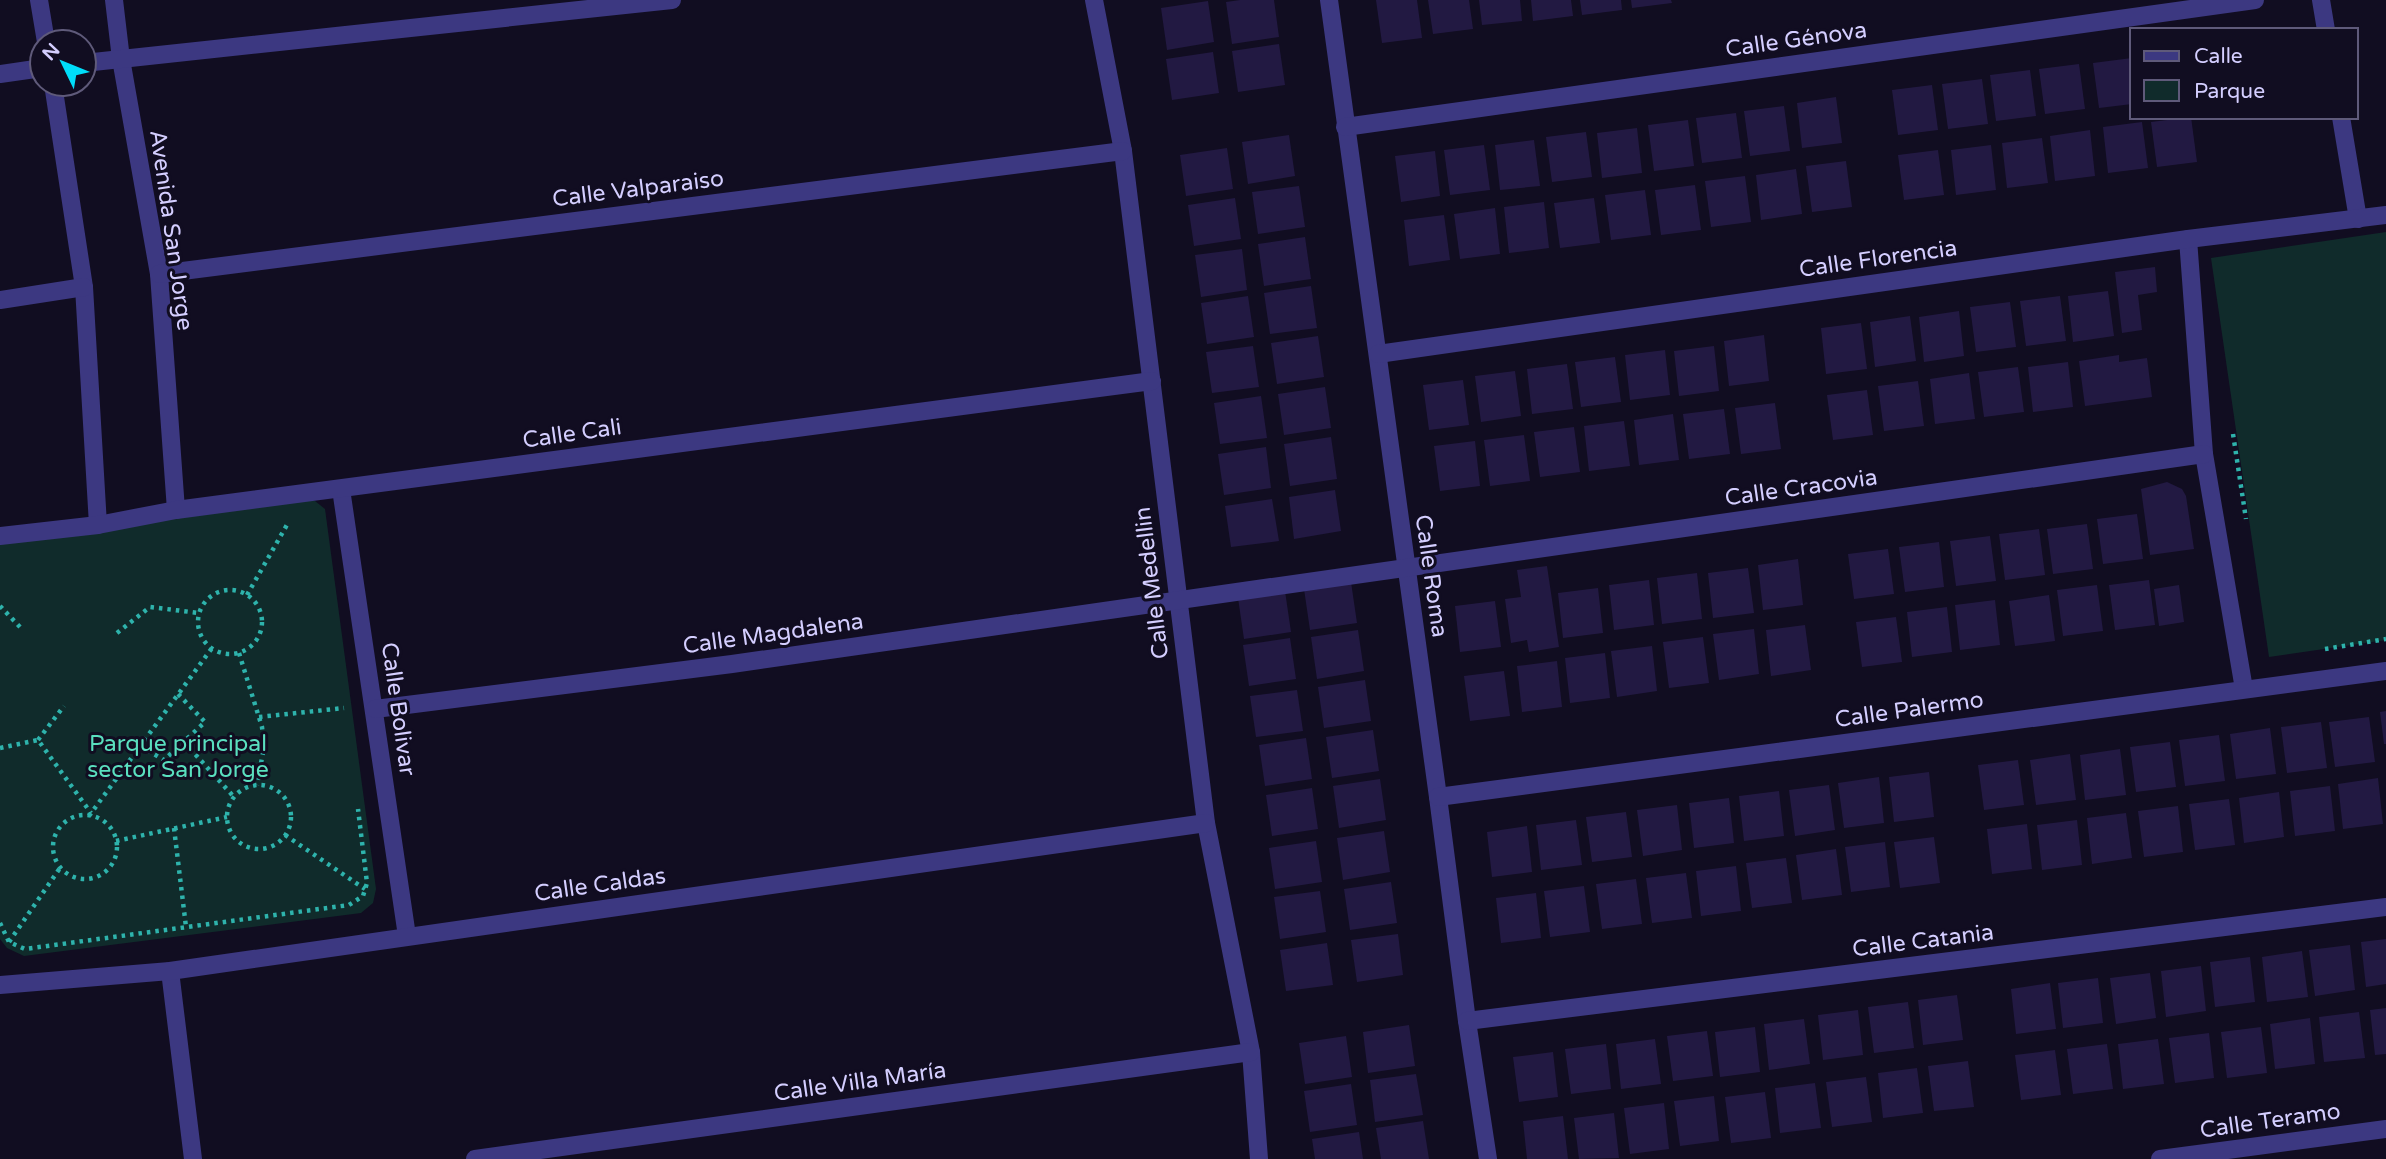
<svg xmlns="http://www.w3.org/2000/svg" width="2386" height="1159" font-family="'Varela Round',sans-serif">
<style>
.green{fill:#102b2b}
.building{fill:#221942}
.lines{fill:none;stroke-linecap:round;stroke-linejoin:round}
.path{stroke:#2eb3ac;stroke-width:4.5;stroke-dasharray:3.5 5;stroke-linecap:butt}
.street{stroke:#3c3881;stroke-width:18}
.labels{text-anchor:middle;stroke-width:6;stroke-linejoin:round;paint-order:stroke}
.street-label{font-size:23px;fill:#d4ceff;stroke:#110d21}
.park-label{font-size:23px;fill:#5adfbf;stroke:#110d21}
</style>
<rect width="100%" height="100%" fill="#110d21"/>
<g class="green">
<path d="M2386,232V640L2269,657L2211,258Z"/>
<path d="M300,498L315,501L325,509L376,889L373,903L361,913L24,956L7,948L0,939V539Z"/>
</g>
<g class="building">
<path d="M1240,0H1274L1279,37L1232,44L1226,2Z"/>
<path d="M1376,0H1417L1422,38L1382,43Z"/>
<path d="M1428,0H1469L1473,29L1433,34Z"/>
<path d="M1479,0H1520L1522,21L1482,25Z"/>
<path d="M1531,0H1571L1573,16L1533,21Z"/>
<path d="M1580,0H1621L1622,10L1582,15Z"/>
<path d="M1631,0H1671L1672,3L1632,8Z"/>
<path d="M1208,1L1214,42L1167,50L1161,8Z"/>
<path d="M1279,44L1285,85L1238,92L1232,51Z"/>
<path d="M1213,52L1219,93L1172,100L1166,59Z"/>
<path d="M2132,58V104L2099,108L2093,63Z"/>
<path d="M2079,64L2085,109L2045,114L2039,69Z"/>
<path d="M2030,70L2036,116L1996,121L1990,75Z"/>
<path d="M1982,79L1988,124L1948,129L1942,84Z"/>
<path d="M1932,85L1938,130L1898,135L1892,90Z"/>
<path d="M1836,97L1842,143L1802,148L1797,103Z"/>
<path d="M1784,106L1790,151L1750,156L1744,111Z"/>
<path d="M1736,113L1742,158L1702,163L1696,118Z"/>
<path d="M2191,117L2197,162L2157,167L2151,122Z"/>
<path d="M1688,120L1694,166L1654,171L1648,125Z"/>
<path d="M2142,122L2148,168L2108,173L2103,127Z"/>
<path d="M1637,128L1642,173L1602,178L1597,133Z"/>
<path d="M2090,130L2095,176L2055,181L2050,136Z"/>
<path d="M1586,132L1592,177L1552,182L1546,137Z"/>
<path d="M1289,135L1295,176L1248,184L1242,142Z"/>
<path d="M2042,138L2048,183L2007,188L2002,143Z"/>
<path d="M1534,140L1540,186L1500,190L1495,145Z"/>
<path d="M1484,145L1490,190L1450,195L1444,150Z"/>
<path d="M1991,145L1996,190L1956,195L1951,150Z"/>
<path d="M1227,148L1233,189L1186,196L1180,155Z"/>
<path d="M1938,150L1944,195L1904,200L1898,155Z"/>
<path d="M1435,151L1440,196L1401,202L1395,156Z"/>
<path d="M1846,161L1852,207L1812,212L1806,166Z"/>
<path d="M1796,169L1802,214L1761,220L1756,175Z"/>
<path d="M1745,176L1751,222L1711,227L1705,181Z"/>
<path d="M1695,185L1701,230L1661,235L1655,190Z"/>
<path d="M1299,186L1305,227L1258,234L1252,192Z"/>
<path d="M1645,190L1651,235L1611,240L1605,195Z"/>
<path d="M1235,198L1241,239L1194,246L1188,205Z"/>
<path d="M1594,198L1600,243L1560,248L1554,203Z"/>
<path d="M1544,202L1549,248L1509,253L1504,207Z"/>
<path d="M1495,208L1500,254L1460,259L1454,214Z"/>
<path d="M1444,215L1450,260L1409,266L1404,220Z"/>
<path d="M1305,237L1311,279L1264,286L1258,244Z"/>
<path d="M1242,249L1247,290L1201,297L1195,255Z"/>
<path d="M2155,267L2157,292L2138,295L2142,330L2122,333L2115,272Z"/>
<path d="M1311,286L1317,328L1270,334L1264,293Z"/>
<path d="M2108,291L2114,336L2073,342L2068,296Z"/>
<path d="M1248,296L1254,337L1207,344L1201,303Z"/>
<path d="M2060,296L2066,341L2026,346L2020,301Z"/>
<path d="M2010,302L2016,347L1976,352L1970,307Z"/>
<path d="M1959,311L1964,356L1924,362L1919,317Z"/>
<path d="M1910,316L1916,361L1875,367L1870,322Z"/>
<path d="M1861,323L1867,369L1826,374L1821,328Z"/>
<path d="M1764,335L1769,381L1729,386L1724,341Z"/>
<path d="M1318,336L1324,377L1277,384L1271,343Z"/>
<path d="M1253,346L1259,387L1212,393L1206,352Z"/>
<path d="M1714,346L1719,391L1679,396L1674,351Z"/>
<path d="M1665,350L1670,395L1630,400L1625,355Z"/>
<path d="M2119,355V362L2147,358L2152,397L2085,406L2079,361Z"/>
<path d="M1615,357L1621,402L1581,407L1575,362Z"/>
<path d="M2068,362L2073,407L2033,412L2028,367Z"/>
<path d="M1567,364L1573,409L1532,414L1527,369Z"/>
<path d="M2018,367L2024,412L1984,417L1978,372Z"/>
<path d="M1515,371L1521,416L1481,422L1475,376Z"/>
<path d="M1969,373L1975,419L1935,424L1930,379Z"/>
<path d="M1463,380L1469,425L1429,430L1423,385Z"/>
<path d="M1918,381L1924,426L1884,431L1878,386Z"/>
<path d="M1325,387L1331,428L1284,435L1278,394Z"/>
<path d="M1867,390L1873,435L1833,440L1827,395Z"/>
<path d="M1261,396L1267,438L1220,444L1214,403Z"/>
<path d="M1775,403L1781,449L1741,454L1735,408Z"/>
<path d="M1724,409L1730,454L1689,459L1683,414Z"/>
<path d="M1673,414L1679,460L1639,465L1634,420Z"/>
<path d="M1624,421L1630,466L1589,471L1584,426Z"/>
<path d="M1574,427L1580,472L1540,477L1534,432Z"/>
<path d="M1524,435L1530,481L1490,486L1484,440Z"/>
<path d="M1331,437L1337,479L1290,486L1284,444Z"/>
<path d="M1475,441L1480,486L1440,491L1434,446Z"/>
<path d="M1266,447L1271,488L1224,495L1218,454Z"/>
<path d="M2167,482L2182,489L2186,496L2194,549L2150,555L2141,489Z"/>
<path d="M1335,490L1341,531L1294,539L1289,497Z"/>
<path d="M1272,499L1279,541L1231,547L1225,506Z"/>
<path d="M2137,514L2143,559L2103,564L2097,519Z"/>
<path d="M2087,524L2093,569L2053,574L2047,529Z"/>
<path d="M2039,529L2045,575L2005,580L1999,534Z"/>
<path d="M1990,536L1996,581L1956,586L1950,541Z"/>
<path d="M1939,542L1944,587L1905,592L1899,547Z"/>
<path d="M1888,549L1894,594L1854,599L1848,554Z"/>
<path d="M1798,559L1803,605L1763,610L1758,565Z"/>
<path d="M1547,566L1559,647L1529,652L1527,640L1511,643L1505,599L1521,597L1517,570Z"/>
<path d="M1748,568L1754,613L1713,618L1708,573Z"/>
<path d="M1697,573L1702,619L1662,624L1657,578Z"/>
<path d="M1649,580L1654,625L1614,630L1609,585Z"/>
<path d="M2149,580L2155,625L2115,630L2109,585Z"/>
<path d="M1351,582L1357,623L1310,630L1304,589Z"/>
<path d="M2097,585L2103,631L2063,636L2057,590Z"/>
<path d="M2179,585L2184,622L2159,626L2154,589Z"/>
<path d="M1598,588L1603,633L1563,638L1558,593Z"/>
<path d="M1285,591L1291,632L1244,639L1238,598Z"/>
<path d="M2049,595L2055,641L2015,646L2009,601Z"/>
<path d="M1995,600L2000,645L1960,650L1955,605Z"/>
<path d="M1495,601L1501,647L1460,652L1455,606Z"/>
<path d="M1947,607L1952,652L1912,657L1907,612Z"/>
<path d="M1896,617L1902,662L1862,667L1856,622Z"/>
<path d="M1805,625L1811,670L1771,676L1766,630Z"/>
<path d="M1754,629L1759,674L1719,680L1713,634Z"/>
<path d="M1358,630L1364,671L1317,679L1311,637Z"/>
<path d="M1703,637L1709,683L1669,688L1663,642Z"/>
<path d="M1290,638L1296,679L1249,686L1243,645Z"/>
<path d="M1652,646L1657,691L1617,697L1611,651Z"/>
<path d="M1605,653L1610,698L1570,703L1565,658Z"/>
<path d="M1557,661L1562,707L1522,712L1517,666Z"/>
<path d="M1504,671L1510,716L1470,721L1464,676Z"/>
<path d="M1365,680L1371,721L1324,728L1318,687Z"/>
<path d="M1297,690L1303,731L1256,737L1250,696Z"/>
<path d="M2386,711V744H2384L2380,712Z"/>
<path d="M2369,717L2375,762L2335,767L2329,722Z"/>
<path d="M2321,722L2327,768L2287,773L2281,727Z"/>
<path d="M2270,728L2276,774L2236,779L2230,734Z"/>
<path d="M1373,730L1379,771L1332,778L1326,737Z"/>
<path d="M2219,735L2225,781L2185,786L2179,740Z"/>
<path d="M1306,738L1312,779L1265,786L1259,745Z"/>
<path d="M2170,742L2176,787L2136,792L2130,747Z"/>
<path d="M2120,749L2126,795L2085,800L2080,755Z"/>
<path d="M2070,754L2076,800L2036,805L2030,760Z"/>
<path d="M2018,760L2024,805L1984,810L1978,765Z"/>
<path d="M1929,772L1934,817L1894,822L1889,777Z"/>
<path d="M1879,777L1884,823L1844,828L1838,783Z"/>
<path d="M2378,778L2383,824L2343,829L2338,784Z"/>
<path d="M1380,779L1386,820L1339,828L1333,786Z"/>
<path d="M1829,785L1835,830L1795,836L1789,790Z"/>
<path d="M2330,786L2335,831L2295,836L2290,791Z"/>
<path d="M1312,788L1318,829L1272,836L1266,795Z"/>
<path d="M1779,791L1784,836L1744,841L1739,796Z"/>
<path d="M2279,792L2284,837L2244,843L2239,798Z"/>
<path d="M1729,798L1734,843L1694,848L1689,803Z"/>
<path d="M2229,799L2235,845L2195,850L2189,804Z"/>
<path d="M1677,805L1682,850L1643,856L1637,810Z"/>
<path d="M2178,806L2183,852L2144,857L2138,811Z"/>
<path d="M1626,812L1632,857L1592,862L1586,817Z"/>
<path d="M2126,813L2132,858L2092,864L2087,818Z"/>
<path d="M1576,820L1582,865L1541,870L1536,825Z"/>
<path d="M2077,820L2082,865L2042,870L2037,825Z"/>
<path d="M2027,824L2032,869L1992,874L1987,829Z"/>
<path d="M1527,826L1532,872L1492,877L1487,832Z"/>
<path d="M1384,831L1390,872L1343,880L1337,838Z"/>
<path d="M1934,837L1940,883L1900,888L1894,842Z"/>
<path d="M1316,841L1322,882L1275,889L1269,848Z"/>
<path d="M1885,842L1890,887L1851,892L1845,847Z"/>
<path d="M1836,849L1842,895L1802,900L1796,855Z"/>
<path d="M1786,858L1792,903L1752,908L1746,863Z"/>
<path d="M1736,866L1741,911L1701,916L1696,871Z"/>
<path d="M1686,873L1692,918L1652,923L1646,878Z"/>
<path d="M1636,879L1642,924L1602,929L1596,884Z"/>
<path d="M1391,882L1397,923L1350,930L1344,889Z"/>
<path d="M1584,886L1590,932L1550,937L1544,891Z"/>
<path d="M1320,891L1326,932L1280,939L1274,897Z"/>
<path d="M1536,893L1541,938L1501,943L1496,898Z"/>
<path d="M1398,934L1403,975L1357,982L1351,940Z"/>
<path d="M2386,939V984L2366,987L2361,942Z"/>
<path d="M1327,943L1333,985L1286,991L1280,950Z"/>
<path d="M2350,945L2355,990L2315,996L2309,950Z"/>
<path d="M2302,951L2308,997L2267,1002L2262,957Z"/>
<path d="M2250,957L2255,1002L2215,1007L2210,962Z"/>
<path d="M2201,966L2206,1011L2166,1017L2161,971Z"/>
<path d="M2150,973L2156,1018L2116,1024L2110,978Z"/>
<path d="M2098,978L2103,1023L2063,1028L2058,983Z"/>
<path d="M2050,983L2056,1029L2016,1034L2011,989Z"/>
<path d="M1957,995L1963,1040L1923,1045L1918,1000Z"/>
<path d="M1908,1002L1914,1048L1874,1053L1868,1007Z"/>
<path d="M2386,1008V1054L2375,1055L2370,1010Z"/>
<path d="M1858,1010L1863,1055L1823,1060L1818,1015Z"/>
<path d="M2359,1012L2365,1058L2324,1062L2319,1017Z"/>
<path d="M2310,1018L2315,1064L2275,1069L2270,1024Z"/>
<path d="M1804,1019L1810,1064L1769,1070L1764,1024Z"/>
<path d="M1409,1025L1415,1066L1368,1073L1363,1032Z"/>
<path d="M1755,1027L1760,1072L1720,1077L1715,1032Z"/>
<path d="M2261,1027L2267,1073L2227,1078L2221,1032Z"/>
<path d="M1707,1031L1713,1076L1673,1081L1667,1036Z"/>
<path d="M2209,1033L2214,1078L2175,1083L2169,1038Z"/>
<path d="M1346,1036L1352,1077L1305,1084L1299,1043Z"/>
<path d="M1655,1039L1661,1084L1621,1089L1616,1044Z"/>
<path d="M2158,1039L2164,1084L2123,1089L2118,1044Z"/>
<path d="M1606,1044L1611,1089L1571,1094L1565,1049Z"/>
<path d="M2107,1044L2113,1089L2073,1094L2067,1049Z"/>
<path d="M2055,1050L2061,1095L2021,1100L2015,1055Z"/>
<path d="M1553,1052L1558,1097L1519,1102L1513,1057Z"/>
<path d="M1968,1061L1974,1107L1934,1111L1928,1066Z"/>
<path d="M1917,1068L1923,1113L1883,1118L1878,1073Z"/>
<path d="M1416,1074L1423,1115L1375,1122L1370,1080Z"/>
<path d="M1866,1077L1872,1122L1832,1127L1826,1082Z"/>
<path d="M1815,1083L1821,1128L1780,1133L1775,1088Z"/>
<path d="M1351,1084L1357,1125L1310,1132L1304,1091Z"/>
<path d="M1765,1092L1771,1138L1731,1143L1725,1097Z"/>
<path d="M1714,1096L1719,1141L1680,1146L1674,1101Z"/>
<path d="M1664,1103L1669,1149L1630,1154L1624,1108Z"/>
<path d="M1614,1113L1619,1158L1579,1159L1574,1118Z"/>
<path d="M1563,1116L1568,1159H1527L1523,1121Z"/>
<path d="M1423,1121L1429,1159H1381L1376,1128Z"/>
<path d="M1359,1132L1363,1159H1315L1312,1139Z"/>
</g>
<g class="lines">
<g class="path">
<path d="M2233,434L2246,519"/>
<circle cx="230" cy="622" r="32"/>
<path d="M247,595L288,523"/>
<path d="M0,606L20,627"/>
<path d="M117,633L150,607L199,613"/>
<path d="M2325,649L2386,639"/>
<path d="M239,653L262,727L264,747L257,785"/>
<path d="M259,717L344,708"/>
<path d="M38,740L64,706"/>
<path d="M184,742L234,797"/>
<path d="M140,746L164,760L205,722L178,694"/>
<path d="M0,748L38,740L91,813"/>
<circle cx="259" cy="817" r="32"/>
<circle cx="85" cy="847" r="32"/>
<path d="M89,816L212,648"/>
<path d="M174,828L186,927"/>
<path d="M285,835L365,889"/>
<path d="M116,841L227,817"/>
<path d="M0,923L9,942L25,949L349,905L363,896L367,883L358,809"/>
<path d="M9,942L60,868"/>
</g>
<g class="street">
<path d="M39,0L46,42"/>
<path d="M114,0L121,59L159,274L176,510"/>
<path d="M1094,0L1123,151L1206,823L1251,1052L1259,1159"/>
<path d="M1329,0L1438,797L1467,1021L1488,1159"/>
<path d="M2321,0L2326,30"/>
<path d="M84,63L672,0"/>
<path d="M0,74L42,68"/>
<path d="M53,84L84,287L98,525"/>
<path d="M2341,117L2358,219"/>
<path d="M1345,127L2255,0"/>
<path d="M2188,239L2204,454L2244,689"/>
<path d="M159,274L1123,151"/>
<path d="M0,300L84,287"/>
<path d="M1378,354L2188,239L2386,215"/>
<path d="M341,489L407,936"/>
<path d="M0,536L98,525L176,510L1152,381"/>
<path d="M375,709L732,664L2204,454"/>
<path d="M1438,797L2386,671"/>
<path d="M170,971L193,1159"/>
<path d="M0,985L170,971L1206,823"/>
<path d="M1467,1021L2386,907"/>
<path d="M475,1159L1251,1052"/>
<path d="M2160,1159L2386,1129"/>
</g>
</g>
<g class="labels">
<g class="street-label">
<text transform="translate(1796 39) rotate(-8)" y="8">Calle Génova</text>
<text transform="translate(638 188) rotate(-7)" y="8">Calle Valparaiso</text>
<text transform="translate(172 230) rotate(82)" y="8">Avenida San Jorge</text>
<text transform="translate(1878 258) rotate(-8)" y="8">Calle Florencia</text>
<text transform="translate(572 433) rotate(-8)" y="8">Calle Cali</text>
<text transform="translate(1801 487) rotate(-8)" y="8">Calle Cracovia</text>
<text transform="translate(1432 576) rotate(82)" y="8">Calle Roma</text>
<text transform="translate(1151 583) rotate(-97)" y="8">Calle Medellin</text>
<text transform="translate(773 633) rotate(-8)" y="8">Calle Magdalena</text>
<text transform="translate(399 709) rotate(82)" y="8">Calle Bolivar</text>
<text transform="translate(1909 709) rotate(-8)" y="8">Calle Palermo</text>
<text transform="translate(600 884) rotate(-8)" y="8">Calle Caldas</text>
<text transform="translate(1923 940) rotate(-7)" y="8">Calle Catania</text>
<text transform="translate(860 1081) rotate(-8)" y="8">Calle Villa María</text>
<text transform="translate(2270 1120) rotate(-8)" y="8">Calle Teramo</text>
</g>
<g class="park-label">
<text x="178" y="751">Parque principal<tspan x="178" dy="26">sector San Jorge</tspan></text>
</g>
</g>
<rect x="2130" y="28" width="228" height="91" fill="#110d21" stroke="#5f5a7a" stroke-width="2"/>
<rect x="2144" y="51" width="35" height="10" fill="#3c3881" stroke="#5f5a7a" stroke-width="2"/>
<text x="2194" y="63" font-size="21" fill="#d4ceff">Calle</text>
<rect x="2144" y="80" width="35" height="21" fill="#102b2b" stroke="#5f5a7a" stroke-width="2"/>
<text x="2194" y="98" font-size="21" fill="#d4ceff">Parque</text>
<g transform="translate(63 63) rotate(313)"><circle r="33" fill="#110d21" stroke="#5f5a7a" stroke-width="2"/>
<path d="M0-5L12 26L0 18L-12 26Z" fill="#00ddf9"/>
<text y="-10" font-size="19" font-weight="bold" text-anchor="middle" fill="#d4ceff">N</text>
</g>
</svg>
